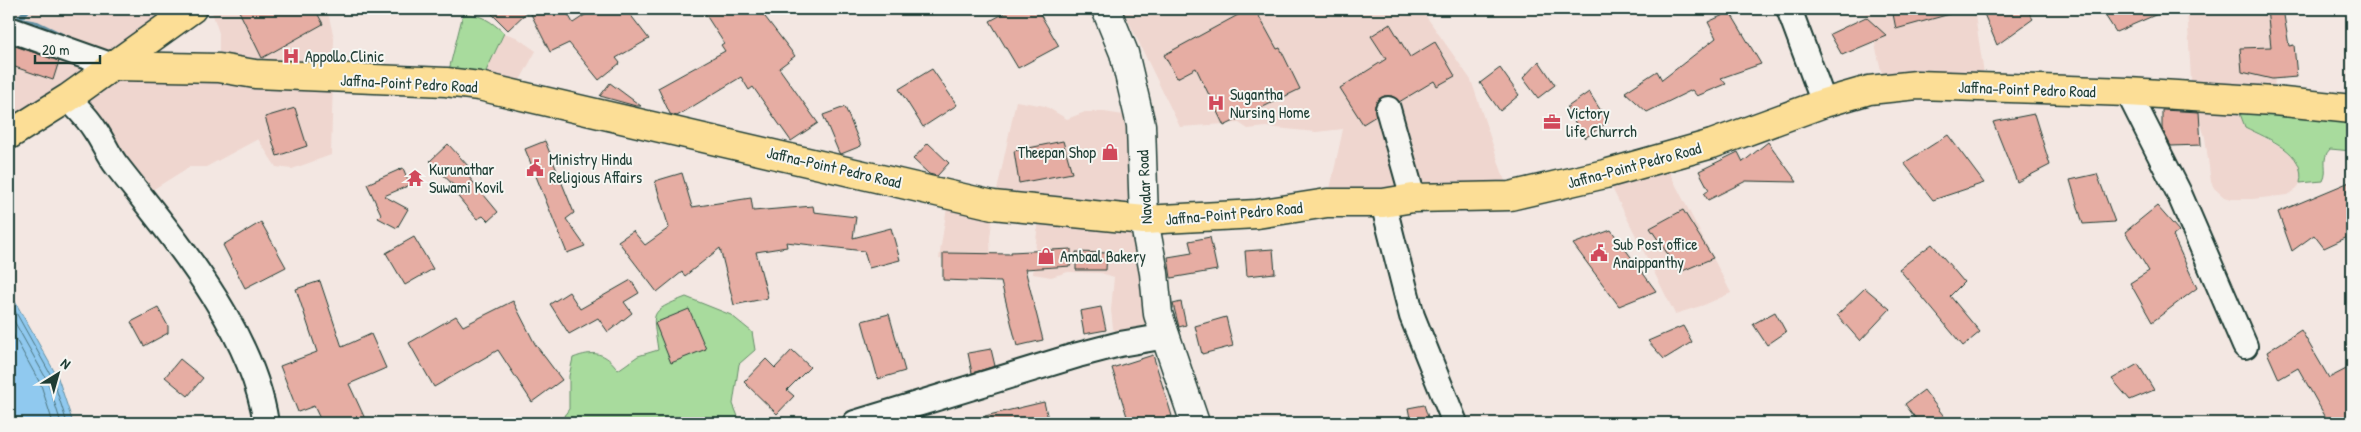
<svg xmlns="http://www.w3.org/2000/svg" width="2361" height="432" font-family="'Patrick Hand',sans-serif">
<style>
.built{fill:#efd6cf}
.green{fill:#a8db9d;stroke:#648c68}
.water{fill:#90c9ef;stroke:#6391a4}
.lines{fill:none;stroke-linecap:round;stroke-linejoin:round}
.shore{stroke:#4c757f;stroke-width:1}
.stream{stroke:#6391a4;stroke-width:6}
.building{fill:#e6ada3;stroke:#1f3d34}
.street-casing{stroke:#1f3d34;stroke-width:28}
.secondary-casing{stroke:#1f3d34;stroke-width:31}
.primary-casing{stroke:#1f3d34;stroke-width:31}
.street{stroke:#f6f6f2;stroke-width:24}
.secondary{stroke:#f6f6f2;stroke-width:28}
.primary{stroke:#fcde96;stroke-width:28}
.labels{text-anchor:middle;stroke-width:4;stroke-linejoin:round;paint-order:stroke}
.poi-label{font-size:16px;fill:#1f3d34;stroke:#f6f6f2;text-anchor:start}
.street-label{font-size:16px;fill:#1f3d34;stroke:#f6f6f2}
</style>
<rect width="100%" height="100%" fill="#f3e7e2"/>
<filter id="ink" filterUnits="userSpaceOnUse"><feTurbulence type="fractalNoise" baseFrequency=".02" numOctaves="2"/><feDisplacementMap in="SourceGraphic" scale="10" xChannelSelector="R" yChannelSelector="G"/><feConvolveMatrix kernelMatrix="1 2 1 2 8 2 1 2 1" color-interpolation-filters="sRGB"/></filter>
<g filter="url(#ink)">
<g class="built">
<path d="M34,9H192L114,65L219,68V33L211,9H327L334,38L331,155L292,169L276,167L258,139L206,167H189L141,197L68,98L9,135V35Z"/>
<path d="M1125,9H1421L1471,80L1510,196L1327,203L1343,129L1316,132L1266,127L1248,129L1239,123L1180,127L1123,10Z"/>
<path d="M1864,9H1974L1986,87L1885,88L1872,31Z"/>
<path d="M2187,9H2271L2276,40L2274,101L2239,111L2245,127L2280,146L2291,154L2301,166L2300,183L2297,189L2288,195L2252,199H2231L2224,197L2214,188L2211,182L2205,137L2192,97Z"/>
<path d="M504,33L516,37L536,51L513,93L479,86Z"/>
<path d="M1016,101L1045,106L1067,119L1085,112H1104L1124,115L1141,125L1167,336L1120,344L1113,328L1111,310L1114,277L1101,273L1068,272L1051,277L1033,274L1039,211L994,205L990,238L991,264L966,256L939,259L949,194L994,205Z"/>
<path d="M1662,158L1731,293L1704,305L1675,314L1605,174Z"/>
</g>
<g class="green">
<path d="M463,14C481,14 491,21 504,33L479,86L446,82Z"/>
<path d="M2352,109V151L2330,149C2320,159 2329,170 2323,181L2300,183C2307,152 2268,139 2245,127L2239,111Z"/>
<path d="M686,297L731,315L752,332L755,350L739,364L733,404L739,419L736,423H559L569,409V376L573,358C593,350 606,352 618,370L638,356L658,350C653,312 647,312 686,297Z"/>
</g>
<path class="water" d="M9,291L58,378L73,423H9Z"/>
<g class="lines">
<g class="shore">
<path d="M9,300L53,379L67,423"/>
<path d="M9,312L48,382L61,423"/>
<path d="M9,327L41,385L53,423"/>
</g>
<g class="stream">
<path d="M15,20L37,24L64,37"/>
<path d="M15,23L28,9"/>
</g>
</g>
<g class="building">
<path d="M238,9H315L323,24L262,58Z"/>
<path d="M487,9H565L573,23L594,9H626L649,39L616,58L620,63L599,80L569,43L550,52L529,10L508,30Z"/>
<path d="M702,9H759L795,56L779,68L818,123L791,141L753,87L749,90L741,77L677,116L670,114L658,88L725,51L721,45L724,43Z"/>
<path d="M1012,9H1037L1059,46L1018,68L990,21Z"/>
<path d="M1249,9H1255L1277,49L1280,48L1300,89L1224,126L1196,68L1177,78L1164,55Z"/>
<path d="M1892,9H1949L1950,14L1896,29Z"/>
<path d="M1982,9H2026L2033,19L1997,45Z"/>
<path d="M2101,9H2169L2116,32Z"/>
<path d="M2267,9H2283L2289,46L2294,45L2297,77L2272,79L2242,72L2240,48L2271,47Z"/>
<path d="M1730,12L1761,64L1721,78L1726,84L1697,96L1692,90L1647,112L1625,92L1657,71L1662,80L1716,38L1708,22Z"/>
<path d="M1866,17L1887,36L1842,55L1830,34Z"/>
<path d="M1390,24L1410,57L1435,42L1455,76L1437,86L1434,81L1399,102L1392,96H1384L1375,105L1376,116L1363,124L1340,88L1386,59L1371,36Z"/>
<path d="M12,45L59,61L53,80L9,65V54Z"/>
<path d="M1539,61L1555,85L1538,98L1523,78Z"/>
<path d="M1500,68L1519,95L1500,111L1480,83Z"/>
<path d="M932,69L957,105L923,127L899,89Z"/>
<path d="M610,83L641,106H636L600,96Z"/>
<path d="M1589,92L1608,122L1585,138L1566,108Z"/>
<path d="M845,107L861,146L841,154L839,153L823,115Z"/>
<path d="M295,108L307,146L277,156L265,117Z"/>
<path d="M2162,110L2199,112L2201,145L2171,146L2162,129Z"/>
<path d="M2034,114L2050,165L2017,182L1993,122Z"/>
<path d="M1948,135L1984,183L1933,200L1904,163Z"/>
<path d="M545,141L574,213L566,219L585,246L567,253L525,149Z"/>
<path d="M1063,141L1072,173L1019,183L1014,151Z"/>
<path d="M1768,142L1797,182L1746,181L1708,200L1704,194L1709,190L1699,171L1738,152L1743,162Z"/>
<path d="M928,143L949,163L937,176L929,174L913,159Z"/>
<path d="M448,144L469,167L464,171L498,212L488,221L483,216L477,219L469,210L455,193L458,190L430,161Z"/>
<path d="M403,168L410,185L384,196L408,209L397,228L378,218L381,214L367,184Z"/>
<path d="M682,173L692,207L751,198L753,211L813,206L814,212L856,217L853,238L891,228L900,260L869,268L864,251L786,242L787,247L756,252L768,298L734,305L720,248L685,276L682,272L657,292L618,241L633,231L645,245L669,228L655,181Z"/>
<path d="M2097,174L2115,222L2083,224L2070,180Z"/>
<path d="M2352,181V235L2324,248L2314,235L2292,251L2278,212Z"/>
<path d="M2157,206L2179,231L2173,236L2197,288L2152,322L2130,283L2149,271L2125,232Z"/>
<path d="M1683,210L1713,258L1680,272L1650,228Z"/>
<path d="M261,222L286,267L245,288L223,245Z"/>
<path d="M1611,230L1645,276L1656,291L1619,306L1573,244Z"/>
<path d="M414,237L433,269L405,285L386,253Z"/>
<path d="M1210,237L1217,270L1171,278L1168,257L1192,253L1189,241Z"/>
<path d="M1932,244L1964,282L1950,296L1980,332L1963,346L1899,269Z"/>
<path d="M1071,249V266L1025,269L1043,340L1017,346L1001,282L943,280V253L1011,254V252Z"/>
<path d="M1273,249L1275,273L1247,276L1245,251Z"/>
<path d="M1076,252L1107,253L1106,270H1076Z"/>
<path d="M631,280L639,293L624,302L632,313L608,332L598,318L569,334L550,304L569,292L580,309Z"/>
<path d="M320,281L342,347L371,334L386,368L349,384L367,423H322L314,406L298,412L280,366L317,352L296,289Z"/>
<path d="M1865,288L1890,309L1860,341L1837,315Z"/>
<path d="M513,301L535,344L562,380L532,402L498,350L434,387L409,343L456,316L463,326Z"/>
<path d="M1181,302L1186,325L1179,327L1173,304Z"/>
<path d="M1101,307L1106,330L1084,334L1080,311Z"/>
<path d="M158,308L168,326V333L144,346L131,322Z"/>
<path d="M689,309L706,349L671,363L655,323Z"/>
<path d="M1775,312L1786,332L1767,345L1753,324Z"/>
<path d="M889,314L905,371L878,379L862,321Z"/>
<path d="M1226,317L1233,346L1202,354L1195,326Z"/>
<path d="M1683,326L1692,342L1664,359L1648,341Z"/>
<path d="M2301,330L2329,378L2352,366V423H2329L2298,368L2279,379L2267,352Z"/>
<path d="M991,349L995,366L972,373L968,353Z"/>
<path d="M792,350L810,367L787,390L794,396L777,414L744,382L766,359L775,368Z"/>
<path d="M1153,355L1172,416L1147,423H1129L1112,368Z"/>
<path d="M180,359L203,378L188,396L165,377Z"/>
<path d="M2138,364L2154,390L2130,400L2112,379Z"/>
<path d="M1924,390L1949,423H1919L1905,404Z"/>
<path d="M1044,402L1049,423H985V416Z"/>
<path d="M1424,405L1430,423H1411L1408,408Z"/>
</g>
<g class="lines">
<g class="street-casing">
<g id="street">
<path d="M1789,9L1824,103"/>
<path d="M9,29L113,66"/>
<path d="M2128,92L2178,191L2245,346"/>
<path d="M68,98C77,108 88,118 95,130C103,141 108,155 117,166C174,239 252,329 266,423"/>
<path d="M1388,109L1413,198"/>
<path d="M1383,203L1412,316L1455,423"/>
<path d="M855,423L1078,355L1120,344L1167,336"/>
</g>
</g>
<g class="secondary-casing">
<path id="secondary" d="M1106,9L1124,53L1141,125L1144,220L1154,273L1158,314L1195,423"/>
</g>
<g class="primary-casing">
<g id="primary">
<path d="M113,66L219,68L255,74L446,82L479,86L993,205L1144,220L1257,214L1327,203H1383L1413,198L1510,196L1605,174L1712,144L1824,103L1869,90L1917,85L2128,92L2274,101L2352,109"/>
<path d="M9,135L68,98L192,9"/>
</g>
</g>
<use href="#street" class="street"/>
<use href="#secondary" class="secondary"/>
<use href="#primary" class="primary"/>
</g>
</g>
<defs>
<g id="hospital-bare" transform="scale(1.35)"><path d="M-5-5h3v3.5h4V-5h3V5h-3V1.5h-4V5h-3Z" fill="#d1495b" stroke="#f6f6f2" stroke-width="2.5" paint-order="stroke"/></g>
<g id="office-bare" transform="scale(1.35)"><path d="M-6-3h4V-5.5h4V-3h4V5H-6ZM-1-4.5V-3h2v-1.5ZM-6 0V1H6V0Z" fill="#d1495b" stroke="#f6f6f2" stroke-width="2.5" paint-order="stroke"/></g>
<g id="shop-bare" transform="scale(1.35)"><path d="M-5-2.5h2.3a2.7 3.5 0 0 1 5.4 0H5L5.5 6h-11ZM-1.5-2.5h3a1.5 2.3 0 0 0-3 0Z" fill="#d1495b" stroke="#f6f6f2" stroke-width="2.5" paint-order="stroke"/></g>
<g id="civic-bare" transform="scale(1.35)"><path d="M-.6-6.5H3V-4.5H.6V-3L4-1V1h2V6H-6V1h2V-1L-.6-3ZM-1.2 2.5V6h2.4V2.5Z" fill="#d1495b" stroke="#f6f6f2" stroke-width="2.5" paint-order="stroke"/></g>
<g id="temple-bare" transform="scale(1.35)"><path d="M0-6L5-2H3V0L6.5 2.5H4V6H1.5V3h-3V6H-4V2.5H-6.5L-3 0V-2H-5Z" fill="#d1495b" stroke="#f6f6f2" stroke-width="2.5" paint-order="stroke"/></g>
</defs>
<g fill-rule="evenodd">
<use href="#hospital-bare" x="291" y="56"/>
<use href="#hospital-bare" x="1216" y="103"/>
<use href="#office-bare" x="1552" y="122"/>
<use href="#shop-bare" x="1110" y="152"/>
<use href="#civic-bare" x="535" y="168"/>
<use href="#temple-bare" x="415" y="178"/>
<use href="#civic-bare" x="1599" y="253"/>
<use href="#shop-bare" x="1046" y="256"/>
</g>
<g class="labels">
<g class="poi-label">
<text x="305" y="62">Appollo Clinic</text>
<text x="1230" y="100">Sugantha<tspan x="1230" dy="18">Nursing Home</tspan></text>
<text x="1566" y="119">Victory<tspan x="1566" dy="18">life Churrch</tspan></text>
<text x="1096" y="158" text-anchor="end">Theepan Shop</text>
<text x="549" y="165">Ministry Hindu<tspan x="549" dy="18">Religious Affairs</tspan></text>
<text x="429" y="175">Kurunathar<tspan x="429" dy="18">Suwami Kovil</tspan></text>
<text x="1613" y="250">Sub Post office<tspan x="1613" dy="18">Anaippanthy</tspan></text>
<text x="1060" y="262">Ambaal Bakery</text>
</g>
<g class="street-label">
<text transform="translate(409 83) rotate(3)" y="6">Jaffna-Point Pedro Road</text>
<text transform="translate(2027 89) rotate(2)" y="6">Jaffna-Point Pedro Road</text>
<text transform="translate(1634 165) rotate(-15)" y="6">Jaffna-Point Pedro Road</text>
<text transform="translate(834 167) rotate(13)" y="6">Jaffna-Point Pedro Road</text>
<text transform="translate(1144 187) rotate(-93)" y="6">Navalar Road</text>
<text transform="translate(1234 213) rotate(-5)" y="6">Jaffna-Point Pedro Road</text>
</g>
</g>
<rect width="2361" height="432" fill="none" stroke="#f6f6f2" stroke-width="30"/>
<rect x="15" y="15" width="2331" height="402" fill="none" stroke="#1f3d34" stroke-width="2" filter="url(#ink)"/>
<g transform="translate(58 374) rotate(37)" stroke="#f6f6f2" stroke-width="4" paint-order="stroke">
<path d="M0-4L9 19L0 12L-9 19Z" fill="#1f3d34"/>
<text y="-8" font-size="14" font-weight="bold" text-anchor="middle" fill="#1f3d34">N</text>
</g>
<path d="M35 55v8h65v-8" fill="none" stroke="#1f3d34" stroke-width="2.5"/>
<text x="42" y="55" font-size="15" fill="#1f3d34" stroke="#f6f6f2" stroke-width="4" paint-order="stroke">20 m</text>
</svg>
